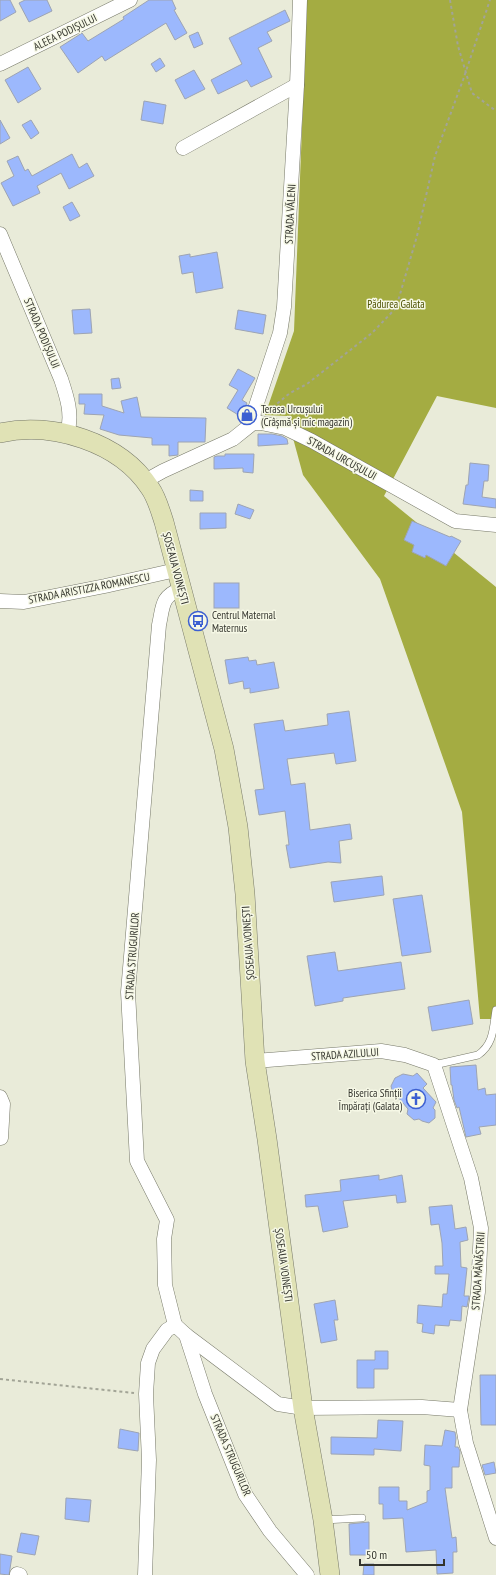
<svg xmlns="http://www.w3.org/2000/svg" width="496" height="1575" font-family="'PT Sans Narrow',sans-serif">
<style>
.forest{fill:#a4ac42}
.building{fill:#9cb8fd;stroke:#9da4b3}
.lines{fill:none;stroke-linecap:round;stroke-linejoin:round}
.lane-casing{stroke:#777969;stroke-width:8}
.street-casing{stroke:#777969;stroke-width:15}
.secondary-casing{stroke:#777969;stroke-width:20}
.path{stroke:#a2a496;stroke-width:2;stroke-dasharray:3 3;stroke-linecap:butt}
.lane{stroke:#fff;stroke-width:7}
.street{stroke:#fff;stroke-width:14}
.secondary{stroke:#e0e2b5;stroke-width:19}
.labels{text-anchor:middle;stroke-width:3;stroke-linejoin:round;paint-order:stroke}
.street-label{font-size:11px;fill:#33342d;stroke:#f6f8e6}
.park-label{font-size:11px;fill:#4e5200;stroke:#f6f8e6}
.poi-label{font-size:11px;fill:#33342d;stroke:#f6f8e6;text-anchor:start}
</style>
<rect width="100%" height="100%" fill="#e9ebd9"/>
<path class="forest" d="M307,0H496V408L437,396L384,496L496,587V1019H480L462,812L380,579L303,475L287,416L265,415L294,331Z"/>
<g class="building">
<path d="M0,0H10L16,12L0,21Z"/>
<path d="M25,0H47L52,11L29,22L19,3Z"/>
<path d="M149,0H172L176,9L174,10L187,33L175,40L166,23L105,61L102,56L78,73L60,47L82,33L88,41L124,19L123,17Z"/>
<path d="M285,10L290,21L267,32L272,41L258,48L272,77L251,87L247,80L218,94L211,80L242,64L229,38Z"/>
<path d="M198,32L203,44L194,48L189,36Z"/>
<path d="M160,58L165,66L156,72L151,64Z"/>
<path d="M28,67L41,89L18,103L5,80Z"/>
<path d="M194,70L205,89L185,99L175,80Z"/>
<path d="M144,101L166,105L163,124L141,120Z"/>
<path d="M0,120L10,138L0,144Z"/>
<path d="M31,120L39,133L31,139L22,125Z"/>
<path d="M72,154L79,168L87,163L94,176L69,189L61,173L37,186L40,193L13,206L1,183L14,176L7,161L18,156L25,171L28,169L32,176Z"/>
<path d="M72,202L80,216L70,221L63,207Z"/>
<path d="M217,252L223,288L196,293L193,272L182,274L179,256L190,254V257Z"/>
<path d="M90,309L92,333L74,334L72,310Z"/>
<path d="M238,310L266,315L263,334L235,329Z"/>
<path d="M238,369L255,378L242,400L247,403L240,416L227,408L238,390L229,385Z"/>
<path d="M119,378L121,388L112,389L111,379Z"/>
<path d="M79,394H102V406L124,413L121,401L137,397L141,417L206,418L205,442H178V455L169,456V445H152V438L119,435L100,429L104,415L84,414L85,404H79Z"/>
<path d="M258,434H272L282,436L287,439L288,444L258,446Z"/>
<path d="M225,454H254L253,473L243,472V468L214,469V457L217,456H225Z"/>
<path d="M470,463L489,465L488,481H484L482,497L496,499V508L463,504L466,485H468Z"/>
<path d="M190,490L203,491V501H190Z"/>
<path d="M238,504L254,510L250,519L235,514Z"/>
<path d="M200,513H226V528L200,529Z"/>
<path d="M412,521L450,537L451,536L461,541L446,566L426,555L425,558L412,552L414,545L404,540Z"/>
<rect x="214" y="583" width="25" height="25"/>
<path d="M248,657L249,661L256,660L257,665L274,662L279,688L250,693V688L244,689L243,681L229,684L225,660Z"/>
<path d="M349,711L356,761L336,764L334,753L287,759L291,785L305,783L310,830L350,824L352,839L339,841L341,863L328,862L290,868L286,845H289L285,811L259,815L255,790L264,789L254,724L283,720L285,731L328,725L327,714Z"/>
<path d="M382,876L384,895L334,902L331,882Z"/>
<path d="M422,895L431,952L402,956L393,899Z"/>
<path d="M335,952L338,971L401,962L405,989L343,998V1001L315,1006L307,956Z"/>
<path d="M469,1000L473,1024L432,1031L428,1007Z"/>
<path d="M476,1065L478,1090L485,1088L486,1095L496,1094V1125L479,1127L481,1134L466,1137L459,1107L457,1108L454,1100L452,1085H451L450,1067Z"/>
<path d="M417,1073L427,1084L423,1088L436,1102L433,1108L435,1110V1118L429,1123L422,1121L419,1119L414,1120L407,1114L408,1109L392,1090L391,1086L395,1078L403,1074L413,1076Z"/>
<path d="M379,1175V1180L402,1175L406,1202L397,1203L396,1195L343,1201L348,1227L323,1232L318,1206L306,1207L305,1195L341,1191L340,1180Z"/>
<path d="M452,1205L455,1229L466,1227L468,1240L460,1242L461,1267L467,1268L464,1296H469L467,1307L462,1306L461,1321L450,1320L449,1326L435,1325L434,1334L422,1332L423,1324L417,1323L418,1305L442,1307L443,1294H447L449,1274H435V1266H443L442,1243L439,1224L431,1225L429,1207Z"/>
<path d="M335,1300L338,1320H334L337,1340L321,1343L314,1304Z"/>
<path d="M375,1351H388V1369H374V1388H357V1360H375Z"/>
<path d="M480,1375H496V1425H481Z"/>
<path d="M378,1420L403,1421L401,1451L374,1449V1455L331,1454V1437L377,1438Z"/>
<path d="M120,1429L139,1433L138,1451L118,1448Z"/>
<path d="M445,1430L455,1432L456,1438L455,1447H458L460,1451L459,1467H452V1488H445L452,1538L456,1537L457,1552H453V1573L437,1574L436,1550L406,1552L403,1518L383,1519V1504H379V1487H399V1501H407V1510L427,1502V1491L430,1490V1466L424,1465L425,1445L442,1446Z"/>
<path d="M494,1462L496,1473L485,1475L482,1465Z"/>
<path d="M66,1498L91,1500L89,1522L65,1519Z"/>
<path d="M369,1522V1555H350L349,1524Z"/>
<path d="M21,1533L39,1536L35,1555L17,1552Z"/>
<path d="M0,1554L12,1556L9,1575L0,1574Z"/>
<path d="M364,1564H374V1575H363Z"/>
</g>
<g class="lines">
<g class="lane-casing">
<g id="lane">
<path d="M434,1065L478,1055C494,1044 493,1028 496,1010"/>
<path d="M323,1520L362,1518"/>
</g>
</g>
<g class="street-casing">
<g id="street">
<path d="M0,64L130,0"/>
<path d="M183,148L297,85"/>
<path d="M0,234L61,379C67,397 73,415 67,434"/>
<path d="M253,423L254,412L280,333L284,307L297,85L300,0"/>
<path d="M145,481L163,471L233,439L253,423H261L285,428L312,441L455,521L496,525"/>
<path d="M0,601L24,602L105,586L176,570"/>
<path d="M255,1061L381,1051L405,1055L434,1065L471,1178L481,1228L478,1292L460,1410L466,1443L496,1538"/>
<path d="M0,1097L3,1104L1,1138"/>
<path d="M175,1325L165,1285L164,1239L167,1220L137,1161L128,992L159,625C163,607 161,596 181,589"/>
<path d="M186,1335L278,1404L303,1408L422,1407L460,1410"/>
<path d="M17,1574L20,1575"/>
<path d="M145,1575L149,1460L146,1394L148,1363L153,1349L167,1330L175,1325L186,1335L205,1394L245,1494L270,1531L307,1575"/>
</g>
</g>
<g class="secondary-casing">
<path id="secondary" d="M0,433C52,421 120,442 150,488C157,498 160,510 164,522L224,749L238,827L245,894L255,1061L267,1139L303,1408L323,1520L330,1575"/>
</g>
<g class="path">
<path d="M450,0L458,46L472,93L496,111"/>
<path d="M268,411L290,393L307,384L372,333L396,308L417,236L435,156L463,80L490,0"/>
<path d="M0,1379L134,1393"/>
</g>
<use href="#lane" class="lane"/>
<use href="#street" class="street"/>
<use href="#secondary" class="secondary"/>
</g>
<defs>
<g id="shop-ring" transform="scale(1)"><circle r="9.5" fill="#f6f8e6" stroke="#3c5fd1" stroke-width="1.5"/><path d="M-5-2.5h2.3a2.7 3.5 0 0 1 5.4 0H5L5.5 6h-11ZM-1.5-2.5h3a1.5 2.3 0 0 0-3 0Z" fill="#3c5fd1"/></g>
<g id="bus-ring" transform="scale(1)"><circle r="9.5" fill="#f6f8e6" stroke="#3c5fd1" stroke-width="1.5"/><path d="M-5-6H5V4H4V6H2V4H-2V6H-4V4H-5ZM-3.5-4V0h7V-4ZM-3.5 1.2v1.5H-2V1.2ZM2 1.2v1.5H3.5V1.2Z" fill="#3c5fd1"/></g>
<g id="church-ring" transform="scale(1)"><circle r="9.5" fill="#f6f8e6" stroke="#3c5fd1" stroke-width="1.5"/><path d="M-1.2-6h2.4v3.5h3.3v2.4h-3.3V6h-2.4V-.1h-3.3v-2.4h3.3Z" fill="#3c5fd1"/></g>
</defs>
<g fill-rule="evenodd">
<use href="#shop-ring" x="247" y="415"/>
<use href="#bus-ring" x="198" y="621"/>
<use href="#church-ring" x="416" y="1099"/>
</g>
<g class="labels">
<g class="street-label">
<text transform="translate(65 32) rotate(-26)" y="4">ALEEA PODIȘULUI</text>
<text transform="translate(290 214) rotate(-87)" y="4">STRADA VĂLENI</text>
<text transform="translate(42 333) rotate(67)" y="4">STRADA PODIȘULUI</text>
<text transform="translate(342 458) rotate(29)" y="4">STRADA URCUȘULUI</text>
<text transform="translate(176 568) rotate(75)" y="4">ȘOSEAUA VOINEȘTI</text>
<text transform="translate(89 588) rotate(-11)" y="4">STRADA ARISTIZZA ROMANESCU</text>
<text transform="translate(248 943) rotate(-94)" y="4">ȘOSEAUA VOINEȘTI</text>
<text transform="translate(132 956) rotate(-86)" y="4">STRADA STRUGURILOR</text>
<text transform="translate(345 1054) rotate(-4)" y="4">STRADA AZILULUI</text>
<text transform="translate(284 1265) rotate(82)" y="4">ȘOSEAUA VOINEȘTI</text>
<text transform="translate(478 1271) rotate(-86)" y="4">STRADA MĂNĂSTIRII</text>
<text transform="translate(231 1455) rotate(67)" y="4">STRADA STRUGURILOR</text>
</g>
<g class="park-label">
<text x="396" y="308">Pădurea Galata</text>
</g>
<g class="poi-label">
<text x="261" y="413">Terasa Urcușului<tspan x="261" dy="13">(Crâșmă și mic magazin)</tspan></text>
<text x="212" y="619">Centrul Maternal<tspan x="212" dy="13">Maternus</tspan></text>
<text x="402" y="1097" text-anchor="end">Biserica Sfinții<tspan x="402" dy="13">Împărați (Galata)</tspan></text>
</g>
</g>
<path d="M360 1559v6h84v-6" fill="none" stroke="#33342d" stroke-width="2"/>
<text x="366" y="1559" font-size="12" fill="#33342d" stroke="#f6f8e6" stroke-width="3" paint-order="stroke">50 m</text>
</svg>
